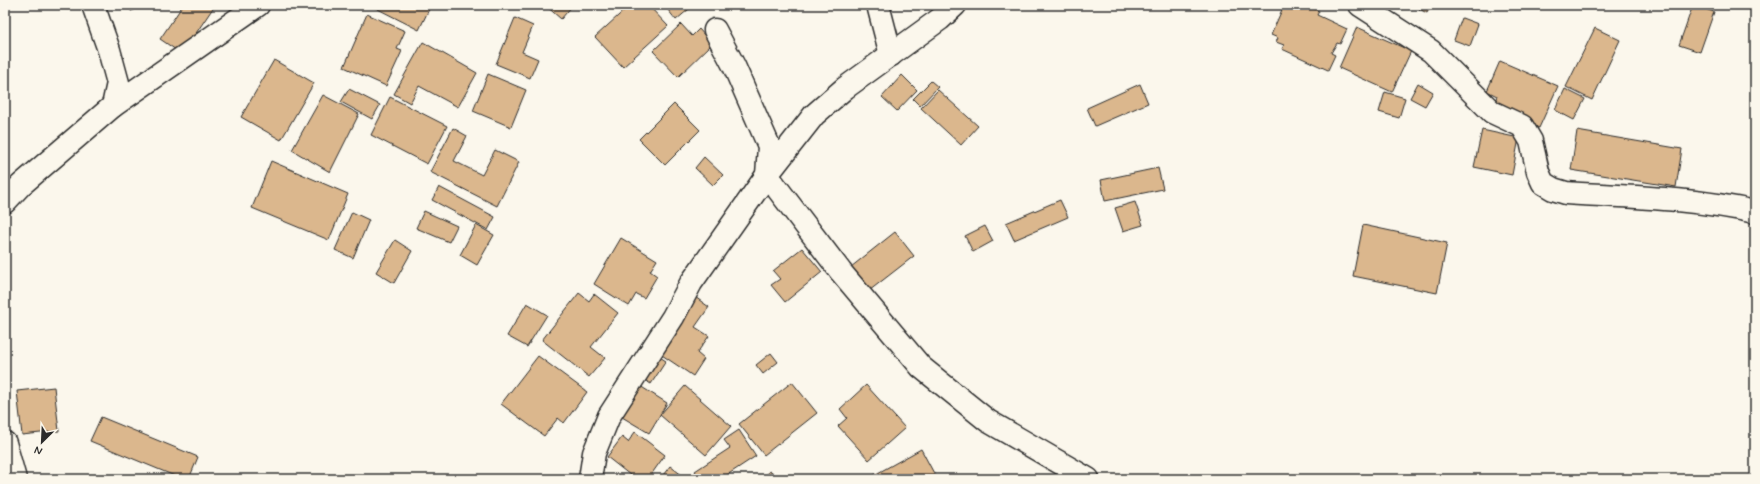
<svg xmlns="http://www.w3.org/2000/svg" width="1760" height="484" font-family="Mynerve,sans-serif">
<style>
.building{fill:#dbb78d;stroke:#2b2b2b}
.lines{fill:none;stroke-linecap:round;stroke-linejoin:round}
.minor-casing{stroke:#2b2b2b;stroke-width:25}
.minor{stroke:#fbf7ec;stroke-width:22}
</style>
<rect width="100%" height="100%" fill="#fbf7ec"/>
<filter id="ink" filterUnits="userSpaceOnUse"><feTurbulence type="fractalNoise" baseFrequency=".025" numOctaves="2"/><feDisplacementMap in="SourceGraphic" scale="8" xChannelSelector="R" yChannelSelector="G"/><feConvolveMatrix kernelMatrix="1 2 1 2 8 2 1 2 1" color-interpolation-filters="sRGB"/></filter>
<g filter="url(#ink)">
<g class="building">
<path d="M129,5H165L150,10L147,5L131,11Z"/>
<path d="M183,5H215L182,54L160,39Z"/>
<path d="M370,5H431L419,30Z"/>
<path d="M545,5H573L561,19Z"/>
<path d="M630,5H648L668,26L623,67L595,37Z"/>
<path d="M664,5H686L689,9L676,20Z"/>
<path d="M1284,5H1307L1319,11L1317,15L1347,29L1340,44L1337,43L1331,53L1335,55L1328,70L1282,49L1284,45L1276,42L1278,38L1271,35Z"/>
<path d="M1421,5H1431L1427,13L1419,9Z"/>
<path d="M1693,5L1714,12L1700,52L1679,45Z"/>
<path d="M367,14L405,31L397,49L402,51L386,86L344,67Z"/>
<path d="M515,18L533,26L522,52L538,59L530,78L496,64Z"/>
<path d="M1462,18L1478,24L1470,46L1454,40Z"/>
<path d="M681,24L692,36L699,29L712,44L678,77L653,51Z"/>
<path d="M1357,27L1411,51L1392,92L1339,68Z"/>
<path d="M1595,28L1620,40L1592,100L1566,87Z"/>
<path d="M423,42L477,73L458,107L419,86L410,103L394,94Z"/>
<path d="M274,60L314,83L281,140L241,117Z"/>
<path d="M1500,61L1558,86L1539,128L1492,108L1497,96L1487,91Z"/>
<path d="M488,74L526,90L511,127L473,111Z"/>
<path d="M902,75L917,90L897,111L882,97Z"/>
<path d="M931,81L938,87L920,106L913,99Z"/>
<path d="M1418,83L1433,92L1425,106L1410,98Z"/>
<path d="M1140,84L1148,103L1095,126L1087,108Z"/>
<path d="M349,89L380,105L372,119L341,102Z"/>
<path d="M1565,89L1585,99L1574,120L1555,110Z"/>
<path d="M938,90L978,126L961,145L921,108Z"/>
<path d="M1385,92L1405,98L1399,118L1379,112Z"/>
<path d="M323,95L359,114L330,172L292,150Z"/>
<path d="M390,97L447,126L427,164L371,135Z"/>
<path d="M674,104L700,130L665,165L639,139Z"/>
<path d="M453,128L467,136L454,161L482,175L495,150L519,162L497,206L430,172Z"/>
<path d="M1482,130L1519,138L1512,175L1474,167Z"/>
<path d="M1577,131L1682,149L1676,187L1571,170Z"/>
<path d="M704,157L723,175L713,185L695,168Z"/>
<path d="M271,161L348,194L329,240L252,208Z"/>
<path d="M1158,168L1163,189L1105,201L1101,180Z"/>
<path d="M439,187L495,217L488,230L432,200Z"/>
<path d="M1060,200L1068,217L1014,240L1006,223Z"/>
<path d="M1135,202L1143,225L1123,231L1115,208Z"/>
<path d="M424,211L457,226L449,242L416,228Z"/>
<path d="M352,212L369,220L353,258L335,250Z"/>
<path d="M476,225L494,235L477,265L460,255Z"/>
<path d="M1363,225L1447,243L1437,293L1353,276Z"/>
<path d="M985,226L993,241L973,252L965,236Z"/>
<path d="M895,232L914,256L865,294L846,271Z"/>
<path d="M621,238L657,260L650,271L657,276L644,298L636,294L629,306L594,284Z"/>
<path d="M395,240L412,251L394,283L376,272Z"/>
<path d="M802,248L822,272L785,302L771,285L780,279L773,271Z"/>
<path d="M579,293L589,301L594,294L618,313L591,347L605,358L589,377L542,340Z"/>
<path d="M695,297L709,307L695,327L709,336L697,353L704,359L693,376L656,351Z"/>
<path d="M527,303L547,315L527,347L507,336Z"/>
<path d="M652,352L666,361L651,384L638,376Z"/>
<path d="M771,353L778,362L763,374L756,365Z"/>
<path d="M538,356L587,392L564,423L558,418L544,436L501,404Z"/>
<path d="M792,382L817,413L764,455L739,424Z"/>
<path d="M866,385L905,428L869,460L838,426L847,418L840,409Z"/>
<path d="M640,386L667,403L649,433L622,417Z"/>
<path d="M685,386L731,426L706,455L660,415Z"/>
<path d="M54,387L59,431L22,435L17,391Z"/>
<path d="M101,417L198,457L189,479H182L90,441Z"/>
<path d="M739,430L756,456L721,479H700L695,471L730,448L724,440Z"/>
<path d="M635,432L665,455L648,479H635L607,457L622,437L628,442Z"/>
<path d="M921,449L937,479H867Z"/>
<path d="M670,466L687,479H660Z"/>
<path d="M769,471L781,479H764Z"/>
</g>
<g class="lines">
<g class="minor-casing">
<g id="minor">
<path d="M878,5L891,55"/>
<path d="M1360,5L1431,51L1492,112L1522,126L1531,141L1538,172L1543,183L1553,189L1566,193C1629,197 1693,198 1755,212"/>
<path d="M715,30L734,66L769,146L767,175L841,272L921,367L988,421L1088,479"/>
<path d="M113,106L258,5"/>
<path d="M5,202L21,185L113,106L118,83L109,50L93,5"/>
<path d="M5,443L15,479"/>
<path d="M590,479L594,453L609,416L673,317L691,283L767,175L814,115L845,88L940,19L955,5"/>
</g>
</g>
<use href="#minor" class="minor"/>
</g>
</g>
<rect width="1760" height="484" fill="none" stroke="#fbf7ec" stroke-width="20"/>
<rect x="10" y="10" width="1740" height="464" fill="none" stroke="#2b2b2b" stroke-width="1.5" filter="url(#ink)"/>
<g transform="translate(42 442) rotate(204)" stroke="#fbf7ec" stroke-width="3" paint-order="stroke">
<path d="M0-3L7 15L0 10L-7 15Z" fill="#2b2b2b"/>
<text y="-6" font-size="11" font-weight="bold" text-anchor="middle" fill="#2b2b2b">N</text>
</g>
</svg>
